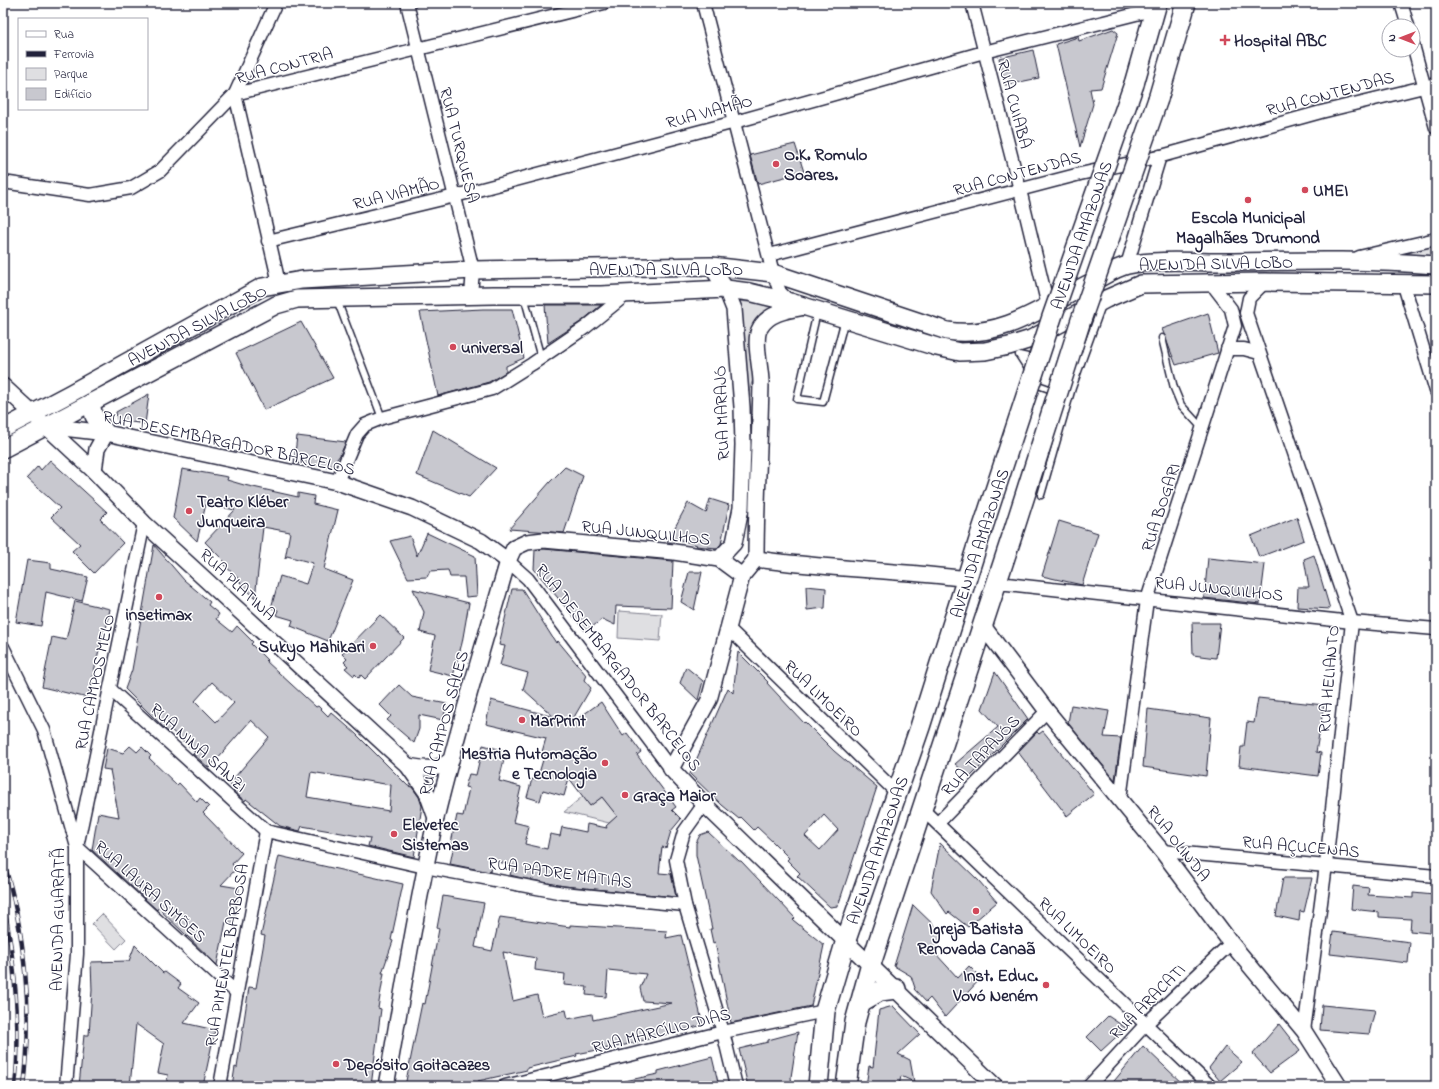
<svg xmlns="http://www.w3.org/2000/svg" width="1439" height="1089" font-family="'Indie Flower',sans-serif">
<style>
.green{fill:#dfdfe2;stroke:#80808e}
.building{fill:#c8c8cf;stroke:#22223b;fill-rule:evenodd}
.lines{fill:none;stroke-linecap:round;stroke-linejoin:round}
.service-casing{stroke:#22223b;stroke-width:9}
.minor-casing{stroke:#22223b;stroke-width:15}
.tertiary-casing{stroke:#22223b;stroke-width:18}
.secondary-casing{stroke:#22223b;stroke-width:20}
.primary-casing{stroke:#22223b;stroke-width:22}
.service{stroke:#fff;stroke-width:6}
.minor{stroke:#fff;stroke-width:12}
.tertiary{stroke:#fff;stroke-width:15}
.secondary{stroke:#fff;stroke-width:17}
.primary{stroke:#fff;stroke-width:19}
.rail-casing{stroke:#22223b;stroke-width:4.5}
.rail{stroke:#fff;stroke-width:3;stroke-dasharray:9;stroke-linecap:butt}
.primary-bridge-casing{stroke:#22223b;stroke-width:22;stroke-linecap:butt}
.primary-bridge{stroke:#fff;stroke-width:19}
.poi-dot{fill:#d1495b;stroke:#fff;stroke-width:1.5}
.labels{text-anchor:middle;stroke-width:3;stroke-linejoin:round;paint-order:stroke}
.poi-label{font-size:17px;font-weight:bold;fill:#22223b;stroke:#fff;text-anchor:start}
.street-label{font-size:17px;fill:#22223b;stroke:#fff}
</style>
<rect width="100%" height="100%" fill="#fff"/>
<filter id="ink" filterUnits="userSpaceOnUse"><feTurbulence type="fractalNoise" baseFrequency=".025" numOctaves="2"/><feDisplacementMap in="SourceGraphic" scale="8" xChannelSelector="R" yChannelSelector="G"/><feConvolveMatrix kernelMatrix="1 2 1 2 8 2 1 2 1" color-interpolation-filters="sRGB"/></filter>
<g filter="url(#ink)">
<g class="green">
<path d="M1436,245V259H1406L1404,254Z"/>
<path d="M738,301L758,303L774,308L753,357V379L748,395Z"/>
<path d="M619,611L662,614L660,641L618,638Z"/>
<path d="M583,796L590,806L602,797L618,816L609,823L564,812Z"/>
<path d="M102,914L126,939L116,949L92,924Z"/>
</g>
<g class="building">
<path d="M1113,29L1118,33L1101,88L1090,89L1093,104L1080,147L1056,44L1078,37L1079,41Z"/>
<path d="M1033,50L1039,78L1005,85L999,58Z"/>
<path d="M795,144L804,172L758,184L750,155Z"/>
<path d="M545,305H601L582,321L548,343Z"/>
<path d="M483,309H512L524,358L506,366V372L489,382L438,396L420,312Z"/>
<path d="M1208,313L1218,353L1176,365L1162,329Z"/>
<path d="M301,322L333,378L264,410L236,353Z"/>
<path d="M149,394L145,424L117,420L116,412Z"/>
<path d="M433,430L496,468L469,497L417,475Z"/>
<path d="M297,436L346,442L340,455L331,467L294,463Z"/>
<path d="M50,460L107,512L100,519L123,543L94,573L72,551L80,544L51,517L60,508L27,478L38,466L41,470Z"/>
<path d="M565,467L583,476L564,533L509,529L550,482Z"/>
<path d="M182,469L228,477L227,480L244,485L298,497V493L314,496L313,504L338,510L324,569L353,580L328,641L291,626L293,620L276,615L278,610L271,608L280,576L306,584L313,563L287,556L285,559L290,532L263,527L255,598L239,581L240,580L223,564L225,562L205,542L235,510L206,504L197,541L173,518Z"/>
<path d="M710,499L729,505L721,544L717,548L696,546L697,545L674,538V543L667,542L688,503L706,513Z"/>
<path d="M1297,517L1304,540L1259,557L1251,536Z"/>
<path d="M1059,521L1098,533L1082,585L1042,576Z"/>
<path d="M427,533L475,556L477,596L466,597L464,577H450L448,570L430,571L427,577L408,578L390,541L410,536L417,556Z"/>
<path d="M154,545L184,580L210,602L208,605L219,614L216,619L232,632L237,626L253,642L251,644L267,660L266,661L316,707L318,706L328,716L331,712L356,734L408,786L412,787L419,797L422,806L414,857L368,846L370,838L302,826L300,831L280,826L246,799L245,801L235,793L234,791L235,789L229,784L269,737L251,720L209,768L193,754L195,752L170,729L168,732L125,689L132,670ZM212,682L234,703L216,722L195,701ZM311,772L391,785L389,811L307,797Z"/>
<path d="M544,549L673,561L671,608L616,606L615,625L602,619L586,632L534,569L535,550Z"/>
<path d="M1314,555L1330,609L1297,607L1298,587H1309L1304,559Z"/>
<path d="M1208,558L1265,564L1260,604L1204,598Z"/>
<path d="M27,560L51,563V569L88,577L82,601L46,592L41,626L16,622Z"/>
<path d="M689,572H702L694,610L681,602Z"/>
<path d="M806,586L826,588L825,608L807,610Z"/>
<path d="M413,589L469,603L462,643L453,676L428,670L435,636L420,632L424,612Z"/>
<path d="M512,589H522L556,643L558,641L586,675L584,680L591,688L570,724L601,702L623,736L627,733L641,752L637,755L676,807L672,810L681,819L671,831L666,848L662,847L659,873L671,874L676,897L564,886L522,878L510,875L513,865L492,861L490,872L450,864L454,844L451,843L457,815L463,816L469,788L465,787L469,774L476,775L483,745L506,751L499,781L521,787L513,822L529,826L525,844L547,849L550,834L560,836L562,827L586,832L587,824L607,828L606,826L617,816L602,797L590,806L569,778L564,796L543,790L540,801L527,797L532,779L537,780L545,753L542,752L546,738L486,724L491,700L554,717L523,689L528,673L500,665L505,646L499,645Z"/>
<path d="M75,601L110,609L106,629L104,628L88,698L42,687L52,637L66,640Z"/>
<path d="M380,615L404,638L365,679L361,675L359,678L355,674L354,676L345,668L348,666L344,662L347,659L342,654Z"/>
<path d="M1192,623H1220L1216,658L1193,655Z"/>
<path d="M738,652L768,682L767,683L804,723L805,722L834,751L877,787L838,906L830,907L797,876L800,873L787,860L789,858L773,842L757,827L754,830L741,817L739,819L722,805L690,774L728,688L733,693ZM824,815L838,830L820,850L805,836Z"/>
<path d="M686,667L703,681L698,700L680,683Z"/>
<path d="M995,672L1028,719L970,777L955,764L998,727L982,709Z"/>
<path d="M399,685L412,697L447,704L443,720L419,715V729L414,743L387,720L391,716L380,705Z"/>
<path d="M1258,698L1324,705L1316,752L1321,753L1318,776L1239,766L1241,747H1244L1247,722L1254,723Z"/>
<path d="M1071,705L1109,711L1104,737L1121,738L1115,780L1068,723Z"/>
<path d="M1148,709L1211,718L1206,776L1143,767Z"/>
<path d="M1043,731L1094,794L1067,816L1018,752L1037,732L1039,734Z"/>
<path d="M130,746L137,752L142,747L151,756L149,758L177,785L179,783L197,802L200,798L209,807L203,813L242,853L232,864L236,869L221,885L239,888L234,923L226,922L217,965L158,908L157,910L92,850L98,813L119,817L110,770L103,769L107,748L123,753Z"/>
<path d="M708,832L739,861H741L780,902L795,918L793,920L824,945L811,1006L731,1023L715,942L713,943L710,929H712L696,855V843L700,835Z"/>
<path d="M940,843L979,881L997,902L968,927L949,912L947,914L931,891Z"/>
<path d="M279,856L403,884L391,940L393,941L382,973H384L378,1008L381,1009L371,1086H232L235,1067L237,1068L249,987L256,988L265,936L261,935Z"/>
<path d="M1283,878H1312L1304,912L1300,911L1299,921L1276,916Z"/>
<path d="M1353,886L1369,888L1368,895L1413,898V893L1434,895L1430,933L1410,931L1411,919L1379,917V912L1351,909Z"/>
<path d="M443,896L484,903L475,947L492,951L500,917L570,927V925L667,931L666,938L681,935L703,1025L625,1045L576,1054L577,1056L527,1068V1070L478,1081L479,1083L454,1086H405L422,1003L425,1004L439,929L437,928ZM503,952L536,958L535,970L565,974L564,985L587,987L586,995L606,997L608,970L646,974L640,988L643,1001L672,1003L593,1020L592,1014L568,1019L566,1010L542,1016L537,995L513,1001Z"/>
<path d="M913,905L942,933L935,953L958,978L969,966L981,978L945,1017L930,998L926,1002L914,989L915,988L911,976L894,966Z"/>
<path d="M1333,932L1410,942L1408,963L1330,954Z"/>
<path d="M135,945L163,973L165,972L181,984L178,988L199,1003L184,1023L215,1030L203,1086H166L168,1075L158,1073L164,1044L136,1024L130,1086H79L84,1035H89L92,990L91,962L129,961Z"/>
<path d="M1322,1005L1375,1010L1369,1034L1320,1030Z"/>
<path d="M893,1006L920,1034L898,1054L910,1060L914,1082L901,1076L899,1086H866L869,1066L873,1067L879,1010Z"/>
<path d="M1108,1016L1126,1028L1101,1051L1087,1037Z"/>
<path d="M1279,1024L1300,1051L1270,1073L1253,1054Z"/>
<path d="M798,1032L791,1077L792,1086H748L739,1049L768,1042V1040Z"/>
<path d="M1143,1046L1185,1086H1110Z"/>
<path d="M1225,1047L1242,1062L1220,1081L1209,1068Z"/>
<path d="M712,1057L719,1086H625V1081L658,1074V1071Z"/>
</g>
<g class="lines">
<g class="service-casing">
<g id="service">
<path d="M524,296L541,358"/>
<path d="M337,300L382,418"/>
<path d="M817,312L797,399L823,402L845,319"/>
<path d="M1162,338L1174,388L1181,405L1202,428"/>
<path d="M1030,372L1019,355L1036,359"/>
<path d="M1035,380L1038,385L1055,391"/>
<path d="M1041,495L1072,388L1102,305"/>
</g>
</g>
<g class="minor-casing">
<g id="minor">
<path d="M276,3L235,94L279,283"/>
<path d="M407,3L473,270L471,295"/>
<path d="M703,3L773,273L780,292L790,302"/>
<path d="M972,3L1020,190L1048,306"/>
<path d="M1401,3L1408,26"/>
<path d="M1413,45L1436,128"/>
<path d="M3,182L90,195L131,188L160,171L235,94L604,3"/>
<path d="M268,241L455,196L735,122L984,52L1156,9"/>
<path d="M769,255L1080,174L1158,157L1321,112L1436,84"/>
<path d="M1359,257L1436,239"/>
<path d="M1127,265L1160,156"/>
<path d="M1265,282L1249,298L1246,313L1352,622L1326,865L1304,1031"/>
<path d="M1403,282L1436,391"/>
<path d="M1227,349H1244L1259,353"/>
<path d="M337,482L357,434L365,425L382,418L492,389L532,364L586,327L628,293"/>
<path d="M144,523L77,847L237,993"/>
<path d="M508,561L528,579L671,769"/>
<path d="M998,583L1352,622L1436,629"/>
<path d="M728,628L896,792"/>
<path d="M3,647L44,730L77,847V954L66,1086"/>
<path d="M110,689L266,831L425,867L563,893L685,905"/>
<path d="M1120,799L1147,600L1235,326L1231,309L1211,283"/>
<path d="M704,804L684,832L676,860L685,905L723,1032L736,1086"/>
<path d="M922,809L1210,1086"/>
<path d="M938,823L1047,711"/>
<path d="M1162,851L1436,876"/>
<path d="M220,1086L266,831"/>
<path d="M505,1086L723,1032L825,1011"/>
<path d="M1089,1086L1146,1024L1231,943"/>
</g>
</g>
<g class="tertiary-casing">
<g id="tertiary">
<path d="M711,266L726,289L734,309L742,407L743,445L741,508L734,543L719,559"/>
<path d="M3,386L94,471L144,523L408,766L427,793L436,818"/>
<path d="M46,426L106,433L337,482L412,508L481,541L508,561"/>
<path d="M94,471L97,449L106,433"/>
<path d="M756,559C756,500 760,441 761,382C761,368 753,339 760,328C769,312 789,310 805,307"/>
<path d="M968,579C897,570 826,569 756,559L742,576L709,700L671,769L704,804L995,1086"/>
<path d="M983,626L1047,711L1162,851L1231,943L1304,1031L1339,1086"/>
<path d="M408,766C425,769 437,771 451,760"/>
<path d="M386,1086C402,997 416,906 436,818C457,731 483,646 508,561L514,548L527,542L544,540L674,552L719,559L742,576"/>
</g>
</g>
<g class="secondary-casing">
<g id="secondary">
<path d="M91,404L94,416L106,433"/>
<path d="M3,429L71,393L262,287L302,280L473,270L711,266L773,273L947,331C1005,340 1048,303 1098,279C1107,274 1118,267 1128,265C1154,259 1196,262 1224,262C1295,261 1366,259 1436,265"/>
<path d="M3,449L276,305L297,299L493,295H601L726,289L749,292L790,302L937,347L960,352L985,351L1009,346L1031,339L1106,299L1141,284L1265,282L1436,284"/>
</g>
</g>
<g class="primary-casing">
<g id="primary">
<path d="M1134,84L1157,3"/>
<path d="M1158,99L1186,3"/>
<path d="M861,1002L880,991L896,989"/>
<path d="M818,1086L825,1011L846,940L920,727L981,533"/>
<path d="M846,1086L855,1022L871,964L1013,533"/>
</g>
</g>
<use href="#service" class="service"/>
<use href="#minor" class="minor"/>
<use href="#tertiary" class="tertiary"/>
<use href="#secondary" class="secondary"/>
<use href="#primary" class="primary"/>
<g class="rail-casing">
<g id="rail">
<path d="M3,861C25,928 33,1016 24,1086"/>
<path d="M3,904C15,956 21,1033 15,1086"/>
<path d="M3,1029V1051"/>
</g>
</g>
<use href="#rail" class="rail"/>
<g class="primary-bridge-casing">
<g id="primary-bridge">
<path d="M981,533L1052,317L1134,84"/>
<path d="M1013,533L1081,320L1158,99"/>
</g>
</g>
<use href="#primary-bridge" class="primary-bridge"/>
</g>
</g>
<g class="poi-dot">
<path d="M1223 34h4v4h4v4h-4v4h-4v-4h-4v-4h4z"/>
<circle cx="776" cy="164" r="4"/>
<circle cx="1305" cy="190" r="4"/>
<circle cx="1248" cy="200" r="4"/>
<circle cx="453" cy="347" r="4"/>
<circle cx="189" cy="511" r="4"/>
<circle cx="159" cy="597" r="4"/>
<circle cx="373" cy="646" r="4"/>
<circle cx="522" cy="720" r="4"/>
<circle cx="605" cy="763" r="4"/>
<circle cx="625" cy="795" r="4"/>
<circle cx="394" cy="834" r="4"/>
<circle cx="976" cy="911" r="4"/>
<circle cx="1046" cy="985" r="4"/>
<circle cx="336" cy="1064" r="4"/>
</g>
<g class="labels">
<g class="poi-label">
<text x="1234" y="46">Hospital ABC</text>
<text x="784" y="160">O.K. Romulo<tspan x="784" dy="20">Soares.</tspan></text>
<text x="1313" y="196">UMEI</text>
<text x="1248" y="223" text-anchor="middle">Escola Municipal<tspan x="1248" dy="20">Magalhães Drumond</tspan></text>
<text x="461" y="353">universal</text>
<text x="197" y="507">Teatro Kléber<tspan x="197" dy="20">Junqueira</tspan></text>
<text x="159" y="620" text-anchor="middle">insetimax</text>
<text x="365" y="652" text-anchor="end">Sukyo Mahikari</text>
<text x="530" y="726">MarPrint</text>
<text x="597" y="759" text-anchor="end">Mestria Automação<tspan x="597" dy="20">e Tecnologia</tspan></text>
<text x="633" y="801">Graça Maior</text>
<text x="402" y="830">Elevetec<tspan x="402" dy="20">Sistemas</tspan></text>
<text x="976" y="934" text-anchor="middle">Igreja Batista<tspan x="976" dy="20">Renovada Canaã</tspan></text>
<text x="1038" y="981" text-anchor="end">Inst. Educ.<tspan x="1038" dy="20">Vovó Neném</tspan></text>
<text x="344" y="1070">Depósito Goitacazes</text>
</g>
<g class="street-label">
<text transform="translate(284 65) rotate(-15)" y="6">RUA CONTRIA</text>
<text transform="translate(1330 93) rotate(-15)" y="6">RUA CONTENDAS</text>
<text transform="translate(1015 104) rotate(75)" y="6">RUA CUIABÁ</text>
<text transform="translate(709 111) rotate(-15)" y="6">RUA VIAMÃO</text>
<text transform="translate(460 145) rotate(76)" y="6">RUA TURQUESA</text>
<text transform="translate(1017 173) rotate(-15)" y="6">RUA CONTENDAS</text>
<text transform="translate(396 193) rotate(-14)" y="6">RUA VIAMÃO</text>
<text transform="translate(1081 235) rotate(-71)" y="6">AVENIDA AMAZONAS</text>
<text transform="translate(1216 263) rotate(-1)" y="6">AVENIDA SILVA LOBO</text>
<text x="666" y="275">AVENIDA SILVA LOBO</text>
<text transform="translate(197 325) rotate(-28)" y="6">AVENIDA SILVA LOBO</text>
<text transform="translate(721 413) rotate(-92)" y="6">RUA MARAJÓ</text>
<text transform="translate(229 442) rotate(12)" y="6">RUA DESEMBARGADOR BARCELOS</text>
<text transform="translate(1160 507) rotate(-72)" y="6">RUA BOGARI</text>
<text transform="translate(646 532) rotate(6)" y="6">RUA JUNQUILHOS</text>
<text transform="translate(979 543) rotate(-72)" y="6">AVENIDA AMAZONAS</text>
<text transform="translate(238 584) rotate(43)" y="6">RUA PLATINA</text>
<text transform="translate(1219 588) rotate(6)" y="6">RUA JUNQUILHOS</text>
<text transform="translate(619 667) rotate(52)" y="6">RUA DESEMBARGADOR BARCELOS</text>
<text transform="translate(1328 679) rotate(-85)" y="6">RUA HELIANTO</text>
<text transform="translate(94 682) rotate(-78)" y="6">RUA CAMPOS MELO</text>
<text transform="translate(824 698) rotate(44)" y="6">RUA LIMOEIRO</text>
<text transform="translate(443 723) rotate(-75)" y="6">RUA CAMPOS SALES</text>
<text transform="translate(199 747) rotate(42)" y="6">RUA NINA SANZI</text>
<text transform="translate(980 755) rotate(-46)" y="6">RUA TAPAJÓS</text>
<text transform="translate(1179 843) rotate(52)" y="6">RUA OLINDA</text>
<text transform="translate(1301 846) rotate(5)" y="6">RUA AÇUCENAS</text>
<text transform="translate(877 850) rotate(-71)" y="6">AVENIDA AMAZONAS</text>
<text transform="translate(560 872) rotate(8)" y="6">RUA PADRE MATIAS</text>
<text transform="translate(151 891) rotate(42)" y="6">RUA LAURA SIMÕES</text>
<text transform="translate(57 920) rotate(-89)" y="6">AVENIDA GUARATÃ</text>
<text transform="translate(1078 935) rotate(44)" y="6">RUA LIMOEIRO</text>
<text transform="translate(226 955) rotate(-80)" y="6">RUA PIMENTEL BARBOSA</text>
<text transform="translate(1147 1001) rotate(-45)" y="6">RUA ARACATI</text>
<text transform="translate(661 1030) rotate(-14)" y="6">RUA MARCÍLIO DIAS</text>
</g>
</g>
<rect width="1439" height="1089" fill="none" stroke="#fff" stroke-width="16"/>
<rect x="8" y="8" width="1423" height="1073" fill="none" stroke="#22223b" stroke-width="1.5" filter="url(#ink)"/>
<rect x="18" y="18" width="130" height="92" fill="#ffffff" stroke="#a7a7b1"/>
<rect x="26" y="31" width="20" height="6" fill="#ffffff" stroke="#a7a7b1"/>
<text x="54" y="38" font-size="12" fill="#22223b">Rua</text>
<rect x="26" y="51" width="20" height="6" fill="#22223b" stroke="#a7a7b1"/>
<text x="54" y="58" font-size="12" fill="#22223b">Ferrovia</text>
<rect x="26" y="68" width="20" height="12" fill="#dfdfe2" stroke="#a7a7b1"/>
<text x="54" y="78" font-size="12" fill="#22223b">Parque</text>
<rect x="26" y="88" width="20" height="12" fill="#c8c8cf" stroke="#a7a7b1"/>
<text x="54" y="98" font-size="12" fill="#22223b">Edifício</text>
<g transform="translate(1401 38) rotate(270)"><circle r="19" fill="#ffffff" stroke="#a7a7b1"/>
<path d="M0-3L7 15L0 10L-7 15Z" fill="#d1495b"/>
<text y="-6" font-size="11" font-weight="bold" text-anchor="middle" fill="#22223b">N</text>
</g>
</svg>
